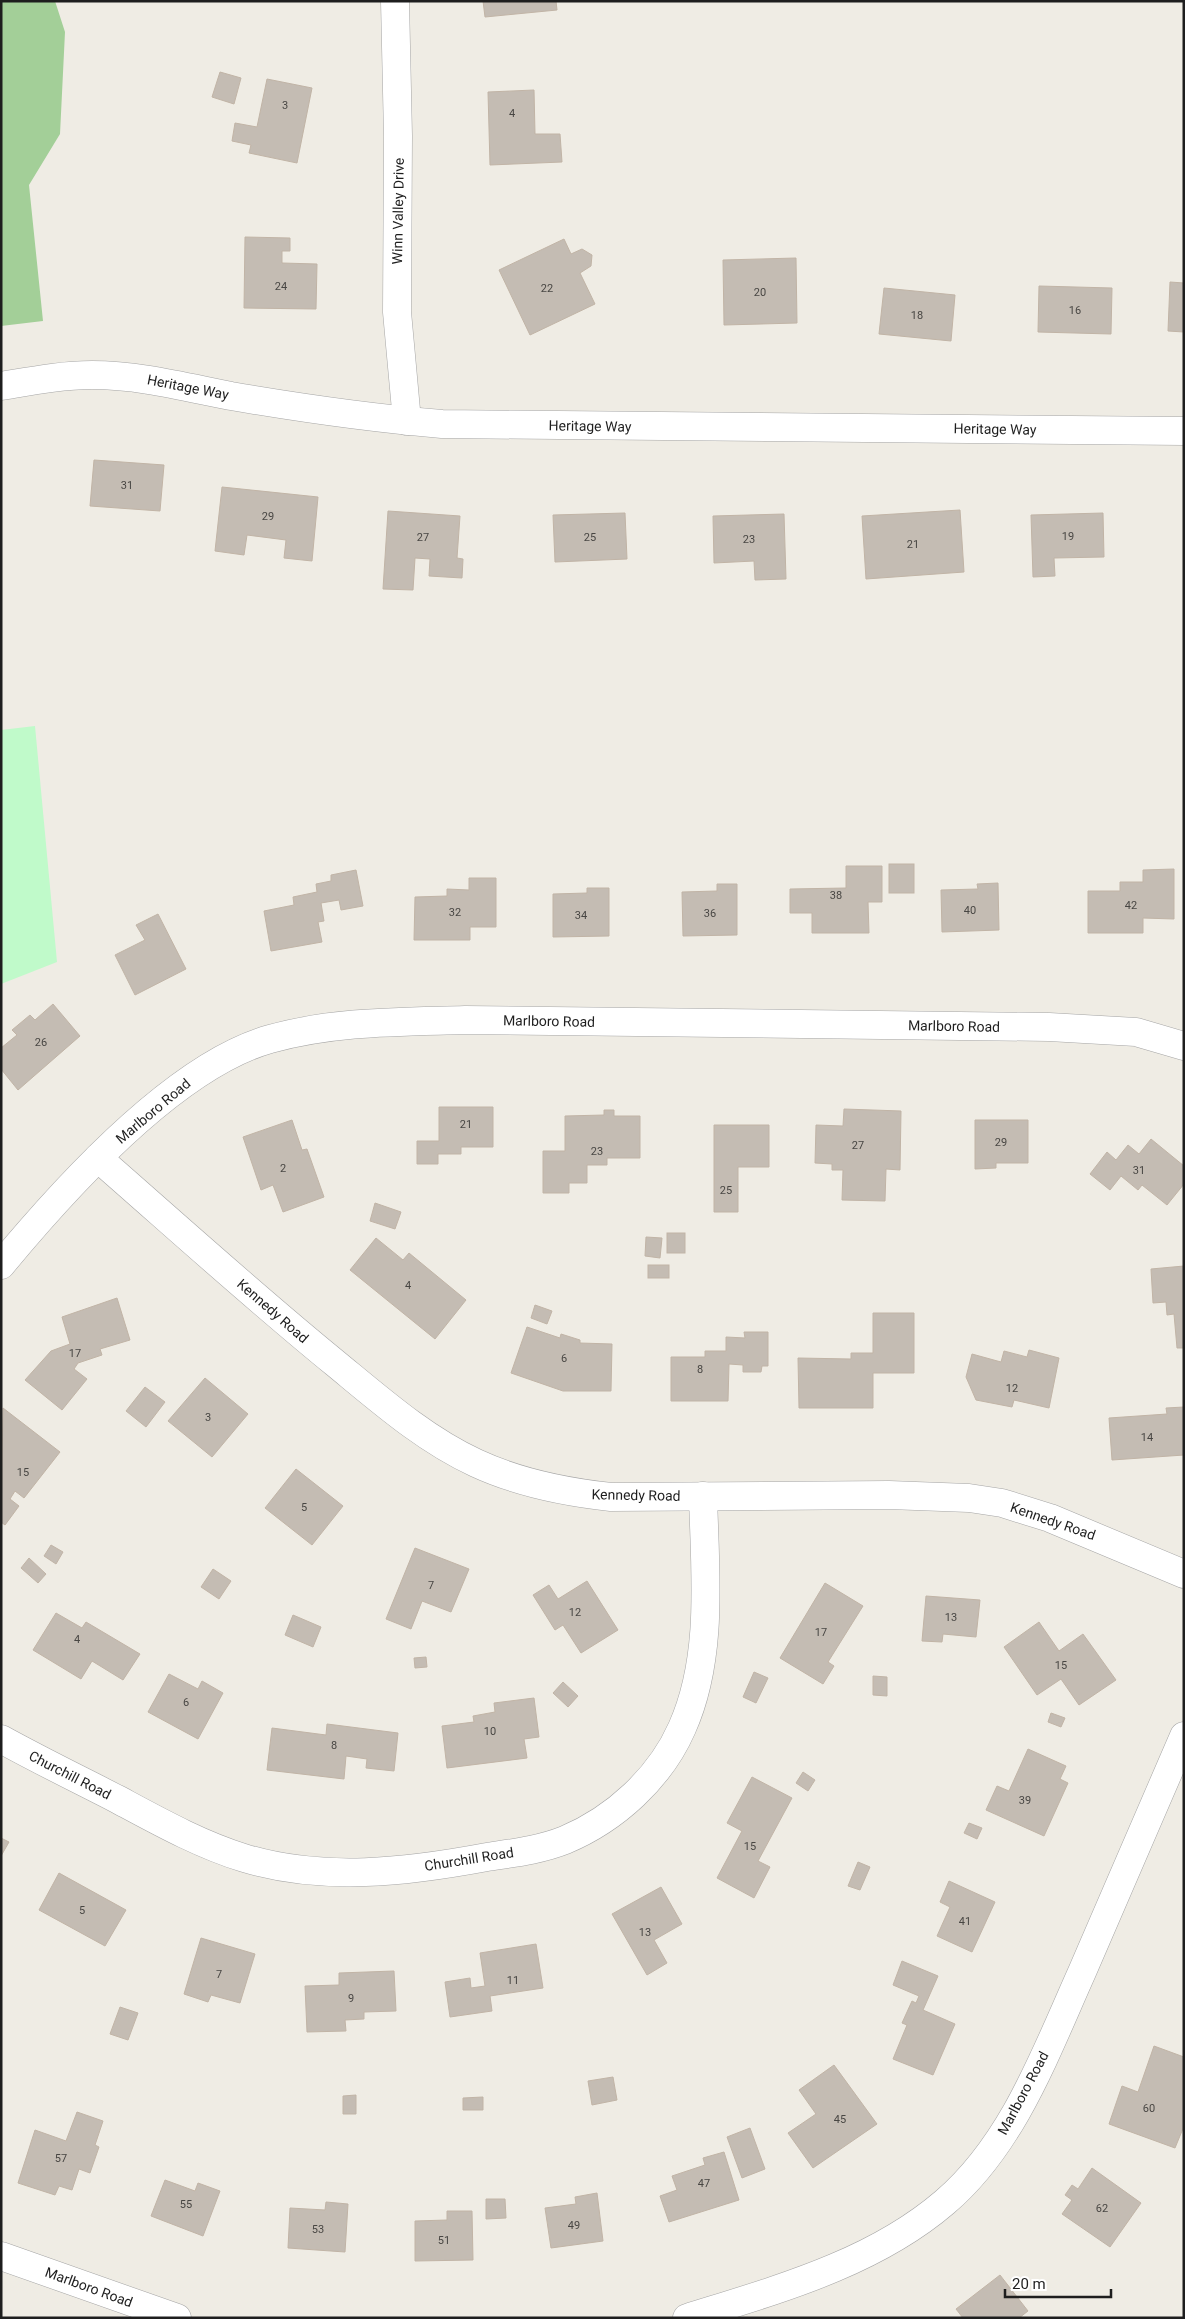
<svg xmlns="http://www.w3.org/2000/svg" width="1185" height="2319" font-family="Roboto,sans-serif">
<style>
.forest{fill:#a3cf98}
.park{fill:#c0faca}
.building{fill:#c4bcb3;stroke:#c1b4a6}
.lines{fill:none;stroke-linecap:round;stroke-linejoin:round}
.street-casing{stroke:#a5a5a5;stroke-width:29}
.street{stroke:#fff;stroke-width:28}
.labels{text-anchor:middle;stroke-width:5;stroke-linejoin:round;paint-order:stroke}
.number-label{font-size:11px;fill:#484643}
.street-label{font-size:14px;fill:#1e1e1e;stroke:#fff}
</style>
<rect width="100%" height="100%" fill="#efece4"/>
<path class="forest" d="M1,1H55L65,32L60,134L29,185L43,321L1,326Z"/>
<path class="park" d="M35,726L57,962L1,984V730Z"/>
<g class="building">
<path d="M483,1H556L557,10L485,17Z"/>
<path d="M220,72L241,78L234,104L212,97Z"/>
<path d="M267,79L312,88L297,163L249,153L251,145L232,141L235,123L257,127Z"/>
<path d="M534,90L535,134H560L562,162L490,165L488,92Z"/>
<path d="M245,237L290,238V251H282V263L317,264L316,309L244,308Z"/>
<path d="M564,239L571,254L582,249L592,255L591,266L580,273L595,304L530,335L499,270Z"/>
<path d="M796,258L797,323L724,325L723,260Z"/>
<path d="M1170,282L1184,283V332L1168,331Z"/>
<path d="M1039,286L1112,288L1111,334L1038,332Z"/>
<path d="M884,288L955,295L951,341L879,334Z"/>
<path d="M94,460L164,465L160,511L90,506Z"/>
<path d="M222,487L318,497L312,561L284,558L286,540L247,535L244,555L215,551Z"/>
<path d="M960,510L964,572L866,579L862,516Z"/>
<path d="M388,511L460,516L457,558L463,559L462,578L429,576L430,559L415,558L413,590L383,589Z"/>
<path d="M625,513L627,559L555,562L553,515Z"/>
<path d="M1103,513L1104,557L1054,558L1055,576L1033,577L1031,515Z"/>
<path d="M784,514L786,579L755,580L754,561L714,563L713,516Z"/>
<rect x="889" y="864" width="25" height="29"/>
<path d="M846,866H882V902H868L869,933H812V913H790V889L846,888Z"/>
<path d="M1174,869V919L1143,918V933H1088V891H1120V882H1143V870Z"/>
<path d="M356,870L363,906L341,910L339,900L321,903L324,921L318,922L322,942L271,951L264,911L294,905L293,897L317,892L316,884L331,881V875Z"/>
<path d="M469,878H496V927H470V940H414L415,897L447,896V889L469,890Z"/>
<path d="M998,883L999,930L942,932L941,890L978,889L977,884Z"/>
<path d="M717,884H737V935L683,936L682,892L717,891Z"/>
<path d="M587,888H609V936L553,937V894L587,893Z"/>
<path d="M158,914L186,969L135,995L115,955L145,940L136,925Z"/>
<path d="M53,1004L80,1036L18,1090L1,1069V1048L17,1035L12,1030L30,1015L35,1020Z"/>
<path d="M439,1107H493V1147H461V1154H438V1164H417V1141H439Z"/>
<path d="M844,1109L901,1111L900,1170L886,1169L885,1201L842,1200L843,1170H832V1164L815,1163L816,1125L843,1126Z"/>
<path d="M604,1110H614V1116H640V1158H607V1165H587V1183H569V1193H543V1151H565V1116L604,1115Z"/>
<path d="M292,1120L302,1150L307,1149L324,1197L283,1212L273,1185L261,1190L243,1137Z"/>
<path d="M975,1120H1028V1163H996V1168L975,1169Z"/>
<path d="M714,1125H769V1167H738V1212H714Z"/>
<path d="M1151,1139L1184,1166V1184L1167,1205L1142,1185L1138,1190L1121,1176L1110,1190L1090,1174L1107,1152L1116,1160L1128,1145L1139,1154Z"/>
<path d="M375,1203L401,1212L395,1229L370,1221Z"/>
<rect x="667" y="1233" width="18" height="20"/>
<path d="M646,1237L662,1238L660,1258L645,1256Z"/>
<path d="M376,1238L403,1260L409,1253L466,1300L435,1339L350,1270Z"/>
<rect x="648" y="1265" width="21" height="13"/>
<path d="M1184,1266V1348H1177L1174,1314L1167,1315L1166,1302L1153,1303L1151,1269Z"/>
<path d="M117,1298L130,1340L100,1349L102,1355L78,1363L74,1369L87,1379L62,1410L25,1380L51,1351L70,1344L62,1317Z"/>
<path d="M535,1305L552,1311L547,1324L531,1318Z"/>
<path d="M873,1313H914V1373H873V1408H799L798,1358L851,1359V1353H873Z"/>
<path d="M527,1327L560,1338L561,1334L580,1340V1343L612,1344L611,1391H563L511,1373Z"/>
<path d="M744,1332H768V1366H762L761,1372H743V1365L729,1364L728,1401H671V1357H705V1351H726V1337L745,1338Z"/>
<path d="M1029,1350L1059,1358L1049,1408L1014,1400L1012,1407L976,1400L966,1377L972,1354L1001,1362L1004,1351L1027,1357Z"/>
<path d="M205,1378L248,1414L212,1457L168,1421Z"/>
<path d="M145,1387L165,1402L146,1427L126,1411Z"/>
<path d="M1184,1407V1455L1112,1460L1109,1418L1167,1414L1166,1408Z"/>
<path d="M3,1408L60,1452L24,1498L15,1491L10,1499L19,1506L5,1525L1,1522Z"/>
<path d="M296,1469L343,1506L312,1545L265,1508Z"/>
<path d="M51,1545L63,1552L56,1564L44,1556Z"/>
<path d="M415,1548L469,1569L451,1612L422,1601L411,1629L386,1619Z"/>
<path d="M29,1558L46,1574L38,1583L21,1568Z"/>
<path d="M213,1569L231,1581L219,1599L201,1587Z"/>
<path d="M587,1581L618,1630L581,1653L563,1625L555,1630L533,1595L549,1585L558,1599Z"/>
<path d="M825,1583L863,1606L828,1662L834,1666L823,1684L780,1658Z"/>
<path d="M926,1596L980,1600L976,1637L943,1634L942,1642L922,1641Z"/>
<path d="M56,1613L82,1628L86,1622L140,1654L123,1680L92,1661L81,1679L33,1650Z"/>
<path d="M293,1615L321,1627L313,1647L285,1635Z"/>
<path d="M1039,1622L1059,1651L1083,1634L1116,1680L1079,1705L1061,1679L1037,1695L1004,1647Z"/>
<path d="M426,1657L427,1667L415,1668L414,1658Z"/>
<path d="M754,1672L768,1678L756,1703L743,1697Z"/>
<path d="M169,1674L198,1689L202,1681L223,1693L198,1739L148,1712Z"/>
<path d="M873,1676L887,1677V1696L873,1695Z"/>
<path d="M563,1682L578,1696L568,1707L553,1693Z"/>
<path d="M534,1698L539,1737L524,1739L527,1758L447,1768L442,1726L474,1722L473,1716L495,1712L494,1703Z"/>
<path d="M1051,1713L1065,1718L1061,1727L1048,1722Z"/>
<path d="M327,1724L398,1733L394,1771L366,1768L367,1759L346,1756L344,1779L267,1770L272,1728L326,1735Z"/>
<path d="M1028,1749L1066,1766L1060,1779L1068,1783L1044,1836L986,1810L997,1786L1009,1791Z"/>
<path d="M803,1772L815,1780L808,1791L796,1783Z"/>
<path d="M752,1777L792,1798L758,1861L770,1867L754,1898L717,1878L742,1831L727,1823Z"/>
<path d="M969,1823L982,1828L977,1839L964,1833Z"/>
<path d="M1,1838L9,1842L1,1856Z"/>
<path d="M858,1862L870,1867L860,1890L848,1886Z"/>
<path d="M59,1873L126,1910L105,1946L39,1910Z"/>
<path d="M949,1881L995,1902L972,1952L937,1936L950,1907L940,1902Z"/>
<path d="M661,1887L682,1924L654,1940L667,1963L647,1975L612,1914Z"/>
<path d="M201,1938L255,1954L240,2003L211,1995L208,2002L184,1994Z"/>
<path d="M536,1944L543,1988L490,1996L492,2011L450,2017L445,1982L470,1978L471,1988L485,1986L480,1953Z"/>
<path d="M902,1961L938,1976L923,2010L955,2024L933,2075L893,2059L907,2025L902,2023L912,2001L916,2003L919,1996L893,1985Z"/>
<path d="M394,1971L396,2011L364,2012V2019L345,2020L346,2031L307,2032L305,1986L339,1985V1973Z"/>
<path d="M120,2007L138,2013L128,2040L110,2034Z"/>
<path d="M1154,2046L1184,2057V2126L1175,2148L1109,2124L1122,2086L1138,2092Z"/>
<path d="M834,2065L877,2124L813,2168L788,2133L816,2114L799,2090Z"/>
<path d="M613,2077L617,2100L592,2105L588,2081Z"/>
<path d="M356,2095V2114H343V2096Z"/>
<path d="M483,2097V2110H463V2098Z"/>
<path d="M77,2112L103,2121L95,2145L99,2147L90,2173L79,2169L72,2190L59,2186L55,2195L18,2183L35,2130L66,2141Z"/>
<path d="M750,2128L765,2169L742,2178L727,2137Z"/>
<path d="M724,2152L739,2200L669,2222L660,2196L677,2190L672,2176L705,2165L703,2158Z"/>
<path d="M1092,2168L1141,2203L1110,2247L1062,2214L1072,2200L1065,2195L1072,2185L1078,2189Z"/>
<path d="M165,2180L195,2191L198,2183L220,2191L203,2236L151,2216Z"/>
<path d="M597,2193L603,2241L551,2248L545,2208L576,2204L575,2197Z"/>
<path d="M486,2199H505L506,2218L486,2219Z"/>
<path d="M326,2202L348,2204L345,2252L288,2248L290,2208L325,2210Z"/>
<path d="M447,2211H472L473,2260L415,2261V2221L447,2220Z"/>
<path d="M1000,2275L1028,2311L1019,2318H963L956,2309Z"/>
</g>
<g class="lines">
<g class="street-casing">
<g id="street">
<path d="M395,1L398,136L397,312L407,421"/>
<path d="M1,386C31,381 61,375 92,375C139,375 185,387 231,396C301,408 371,418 442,424L1184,431"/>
<path d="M98,1158C177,1227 254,1297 335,1363C380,1400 424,1439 476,1463C519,1483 565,1492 611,1497L889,1495L969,1498L1002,1503L1050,1518L1184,1574"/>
<path d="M1,1265C64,1189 174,1066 270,1039C334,1021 400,1022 465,1020L1049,1027L1136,1032L1184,1046"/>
<path d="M1,1739C39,1760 78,1779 117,1799C158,1821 199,1844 244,1858C323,1882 407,1872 487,1857C513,1853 540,1850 565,1840C615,1819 660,1778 682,1728C714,1657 705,1572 703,1496"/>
<path d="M1,2256L177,2318"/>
<path d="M687,2318C776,2290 873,2264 945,2202C1013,2144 1046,2052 1082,1972C1116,1894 1150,1815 1184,1736"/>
</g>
</g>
<use href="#street" class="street"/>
</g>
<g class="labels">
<g class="number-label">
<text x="285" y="109">3</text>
<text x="512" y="117">4</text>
<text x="281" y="290">24</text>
<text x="547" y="292">22</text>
<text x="760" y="296">20</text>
<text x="1075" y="314">16</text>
<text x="917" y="319">18</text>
<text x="127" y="489">31</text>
<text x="268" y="520">29</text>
<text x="1068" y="540">19</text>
<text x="423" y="541">27</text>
<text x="590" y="541">25</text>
<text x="749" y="543">23</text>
<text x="913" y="548">21</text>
<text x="836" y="899">38</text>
<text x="1131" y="909">42</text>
<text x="970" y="914">40</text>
<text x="455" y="916">32</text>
<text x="710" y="917">36</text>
<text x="581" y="919">34</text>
<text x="41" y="1046">26</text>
<text x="466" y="1128">21</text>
<text x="1001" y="1146">29</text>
<text x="858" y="1149">27</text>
<text x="597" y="1155">23</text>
<text x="283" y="1172">2</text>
<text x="1139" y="1174">31</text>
<text x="726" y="1194">25</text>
<text x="408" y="1289">4</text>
<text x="75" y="1357">17</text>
<text x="564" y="1362">6</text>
<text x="700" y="1373">8</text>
<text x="1012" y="1392">12</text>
<text x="208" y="1421">3</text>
<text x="1147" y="1441">14</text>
<text x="23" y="1476">15</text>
<text x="304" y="1511">5</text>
<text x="431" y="1589">7</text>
<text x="575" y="1616">12</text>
<text x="951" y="1621">13</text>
<text x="821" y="1636">17</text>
<text x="77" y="1643">4</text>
<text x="1061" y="1669">15</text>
<text x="186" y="1706">6</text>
<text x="490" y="1735">10</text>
<text x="334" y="1749">8</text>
<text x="1025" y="1804">39</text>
<text x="750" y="1850">15</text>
<text x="82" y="1914">5</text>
<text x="965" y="1925">41</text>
<text x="645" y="1936">13</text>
<text x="219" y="1978">7</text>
<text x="513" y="1984">11</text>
<text x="351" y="2002">9</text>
<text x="1149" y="2112">60</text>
<text x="840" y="2123">45</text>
<text x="61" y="2162">57</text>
<text x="704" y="2187">47</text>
<text x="186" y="2208">55</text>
<text x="1102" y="2212">62</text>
<text x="574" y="2229">49</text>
<text x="318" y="2233">53</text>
<text x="444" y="2244">51</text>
</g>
<g class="street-label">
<text transform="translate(398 211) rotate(-89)" y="5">Winn Valley Drive</text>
<text transform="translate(188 387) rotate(11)" y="5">Heritage Way</text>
<text transform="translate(590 426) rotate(1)" y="5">Heritage Way</text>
<text transform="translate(995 429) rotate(1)" y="5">Heritage Way</text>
<text transform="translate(549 1021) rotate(1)" y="5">Marlboro Road</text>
<text transform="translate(954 1026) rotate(1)" y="5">Marlboro Road</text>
<text transform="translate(153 1111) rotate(-40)" y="5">Marlboro Road</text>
<text transform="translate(273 1311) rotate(41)" y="5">Kennedy Road</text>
<text transform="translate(636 1495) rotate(1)" y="5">Kennedy Road</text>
<text transform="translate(1053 1521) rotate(19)" y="5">Kennedy Road</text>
<text transform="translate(70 1775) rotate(27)" y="5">Churchill Road</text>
<text transform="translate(469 1859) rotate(-9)" y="5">Churchill Road</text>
<text transform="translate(1023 2093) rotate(-62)" y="5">Marlboro Road</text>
<text transform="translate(89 2287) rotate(20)" y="5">Marlboro Road</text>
</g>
</g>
<rect width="1185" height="2319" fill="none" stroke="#1e1e1e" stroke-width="5"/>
<path d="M1005 2289v8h106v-8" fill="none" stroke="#1e1e1e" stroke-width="2.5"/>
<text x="1012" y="2289" font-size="15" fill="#1e1e1e" stroke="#ffffff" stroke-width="4" paint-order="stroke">20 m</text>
</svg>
